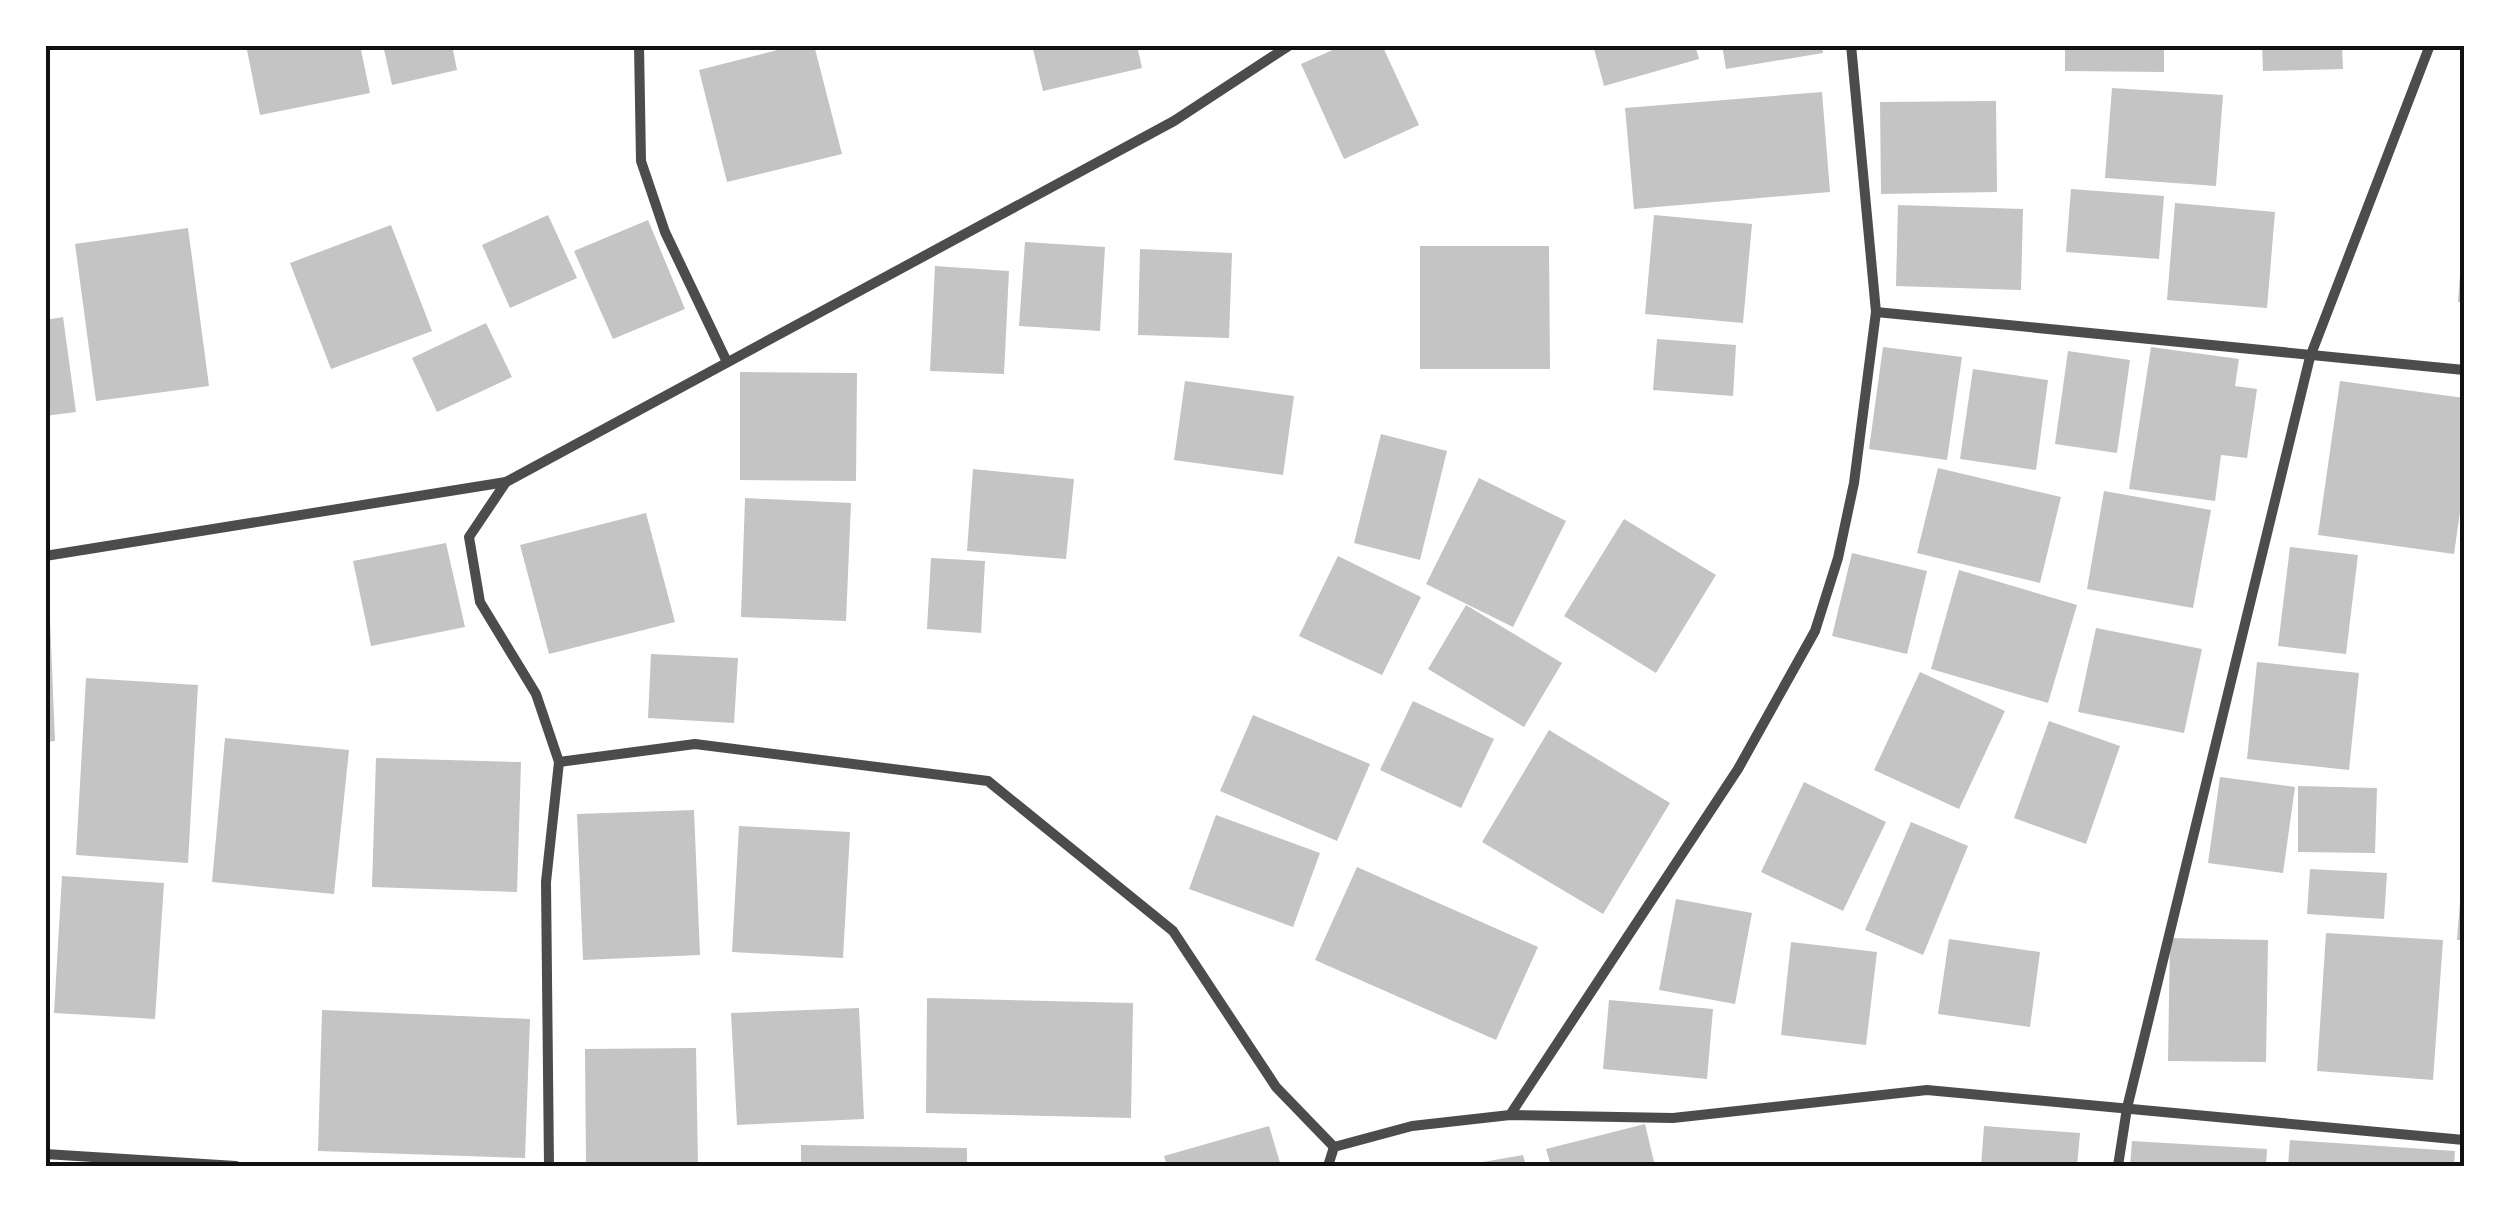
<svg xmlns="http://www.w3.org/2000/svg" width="2509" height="1211" font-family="Figtree,sans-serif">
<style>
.building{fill:#c4c4c4}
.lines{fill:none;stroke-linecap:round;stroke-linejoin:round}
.minor{stroke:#4c4c4c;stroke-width:10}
.neatline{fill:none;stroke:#111;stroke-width:4}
</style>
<rect width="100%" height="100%" fill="#fff"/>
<g class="building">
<path d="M246,45H360L370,93L260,115Z"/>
<path d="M383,45H452L457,70L392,85Z"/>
<path d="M797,45H814L842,154L727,182L699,70Z"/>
<path d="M1032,45H1137L1142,68L1043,91Z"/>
<path d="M1344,45H1382L1419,125L1344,159L1301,64Z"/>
<path d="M1593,45H1695L1699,59L1604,86Z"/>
<path d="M1722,45H1822L1823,53L1726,69Z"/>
<path d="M2065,45H2164V72L2065,71Z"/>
<path d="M2262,45H2342L2343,69L2263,71Z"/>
<path d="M2112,88L2223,95L2216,186L2105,178Z"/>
<path d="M1822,92L1830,192L1634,209L1625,108Z"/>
<path d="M1996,101L1997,192L1881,194L1880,102Z"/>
<path d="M2071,189L2164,196L2159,259L2066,252Z"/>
<path d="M2175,203L2275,212L2267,308L2167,300Z"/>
<path d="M1898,205L2023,209L2021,290L1896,286Z"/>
<path d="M548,215L577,278L510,308L482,245Z"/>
<path d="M1654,215L1752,224L1743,323L1645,314Z"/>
<path d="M648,220L685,309L613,339L574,251Z"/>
<path d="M391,225L432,331L331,369L290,263Z"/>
<path d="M188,228L209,386L96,401L75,244Z"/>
<path d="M1025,242L1105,247L1100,331L1019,326Z"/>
<path d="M1420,246H1549L1550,369H1420Z"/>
<path d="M1140,249L1232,253L1229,338L1138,335Z"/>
<path d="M2461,261H2464V302H2458Z"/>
<path d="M935,266L1009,271L1004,374L930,371Z"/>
<path d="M63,317L76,412L45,416V320Z"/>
<path d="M486,323L512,377L437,412L412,358Z"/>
<path d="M1657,339L1736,345L1733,396L1653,390Z"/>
<path d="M1883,347L1962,357L1947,460L1869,449Z"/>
<path d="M2151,347L2239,359L2235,386L2257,389L2247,458L2221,455L2215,501L2129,489Z"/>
<path d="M2068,351L2130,360L2117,453L2055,444Z"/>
<path d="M1973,369L2048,380L2036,470L1960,459Z"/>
<path d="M740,372L857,373L856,481L740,480Z"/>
<path d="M1185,381L1294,396L1283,475L1174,460Z"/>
<path d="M2340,381L2464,398V484L2454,554L2318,535Z"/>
<path d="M1381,434L1447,451L1420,560L1354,543Z"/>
<path d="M1938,468L2061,497L2040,583L1917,553Z"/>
<path d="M973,469L1074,479L1066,559L967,551Z"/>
<path d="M1479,478L1566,521L1513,627L1426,584Z"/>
<path d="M2104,491L2211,510L2193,608L2087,589Z"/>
<path d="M745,498L851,503L846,621L741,617Z"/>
<path d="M646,513L675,622L549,654L520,545Z"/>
<path d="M1624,519L1716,575L1656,673L1564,616Z"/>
<path d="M446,543L465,627L371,646L353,561Z"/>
<path d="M2290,547L2358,555L2346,654L2278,646Z"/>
<path d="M1852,553L1927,571L1907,654L1832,636Z"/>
<path d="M1338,556L1421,597L1382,675L1299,636Z"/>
<path d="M931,558L985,561L981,633L927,629Z"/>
<path d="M1959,570L2077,605L2048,703L1931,669Z"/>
<path d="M45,595H49L55,741L45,742Z"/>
<path d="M1466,605L1562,663L1524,727L1428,669Z"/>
<path d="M2096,628L2202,649L2184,733L2078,712Z"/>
<path d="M651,654L738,658L734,723L648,718Z"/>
<path d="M2257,662L2359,673L2349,770L2247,759Z"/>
<path d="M1920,672L2005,711L1959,809L1874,770Z"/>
<path d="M86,678L198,685L188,863L76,855Z"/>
<path d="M1413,701L1494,739L1461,808L1380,770Z"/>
<path d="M1253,715L1370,764L1337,841L1220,791Z"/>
<path d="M2049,721L2120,746L2086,844L2014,818Z"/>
<path d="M1549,730L1670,803L1603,914L1482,842Z"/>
<path d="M225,738L349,750L334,894L212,882Z"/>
<path d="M376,758L521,762L517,892L372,887Z"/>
<path d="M2220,777L2295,787L2283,873L2208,863Z"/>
<path d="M1804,782L1886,822L1843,911L1761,872Z"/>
<path d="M2298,786L2377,788L2375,853L2298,852Z"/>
<path d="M694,810L700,955L583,960L577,814Z"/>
<path d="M1216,815L1320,853L1293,927L1189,889Z"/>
<path d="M1911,822L1968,846L1923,955L1865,930Z"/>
<path d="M739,826L850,832L843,958L732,952Z"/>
<path d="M1357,867L1538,947L1496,1040L1315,960Z"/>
<path d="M2310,869L2387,873L2384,919L2307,914Z"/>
<path d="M62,876L164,883L155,1019L54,1013Z"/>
<path d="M2461,889H2464V940H2457Z"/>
<path d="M1676,899L1752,913L1735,1004L1659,990Z"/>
<path d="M2326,933L2443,940L2433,1080L2317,1071Z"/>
<path d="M2170,938L2268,940L2266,1062L2168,1061Z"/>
<path d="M1949,939L2040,952L2030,1027L1938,1014Z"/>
<path d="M1791,942L1877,952L1866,1045L1781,1035Z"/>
<path d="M927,998L1133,1003L1131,1118L926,1113Z"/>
<path d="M1609,1000L1713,1009L1707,1079L1603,1069Z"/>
<path d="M859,1008L864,1119L737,1125L731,1013Z"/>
<path d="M322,1010L530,1019L525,1158L318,1151Z"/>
<path d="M696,1048L698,1166H586L585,1049Z"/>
<path d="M1645,1124L1655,1166H1551L1546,1149Z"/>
<path d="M1269,1126L1281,1166H1167L1164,1156Z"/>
<path d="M1984,1126L2080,1133L2077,1166H1981Z"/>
<path d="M2290,1140L2455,1151L2454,1166H2288Z"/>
<path d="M2132,1141L2267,1149L2266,1166H2130Z"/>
<path d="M801,1145L967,1148V1166H801Z"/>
<path d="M1523,1155L1526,1166H1471V1164Z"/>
</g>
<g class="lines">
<g class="minor">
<path d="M639,45L641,161L665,232L727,362"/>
<path d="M1876,312L2464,370"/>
<path d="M45,556L506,482"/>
<path d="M559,762L695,744L988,781L1173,931L1276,1087L1334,1147"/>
<path d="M1510,1115L1738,769L1815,631L1838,558L1854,483L1876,312L1851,45"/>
<path d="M1334,1147L1412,1126L1510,1115L1673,1118L1927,1090L2464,1140"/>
<path d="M45,1154L236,1166"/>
<path d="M549,1166L546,882L559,762L536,694L480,602L469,537L506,482L1174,121L1290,45"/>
<path d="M1328,1166L1334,1147"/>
<path d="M2118,1166L2127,1108L2310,357L2430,45"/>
</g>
</g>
<rect width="2509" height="1211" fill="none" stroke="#ffffff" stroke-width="95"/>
<rect x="48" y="48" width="2414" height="1116" class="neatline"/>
</svg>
